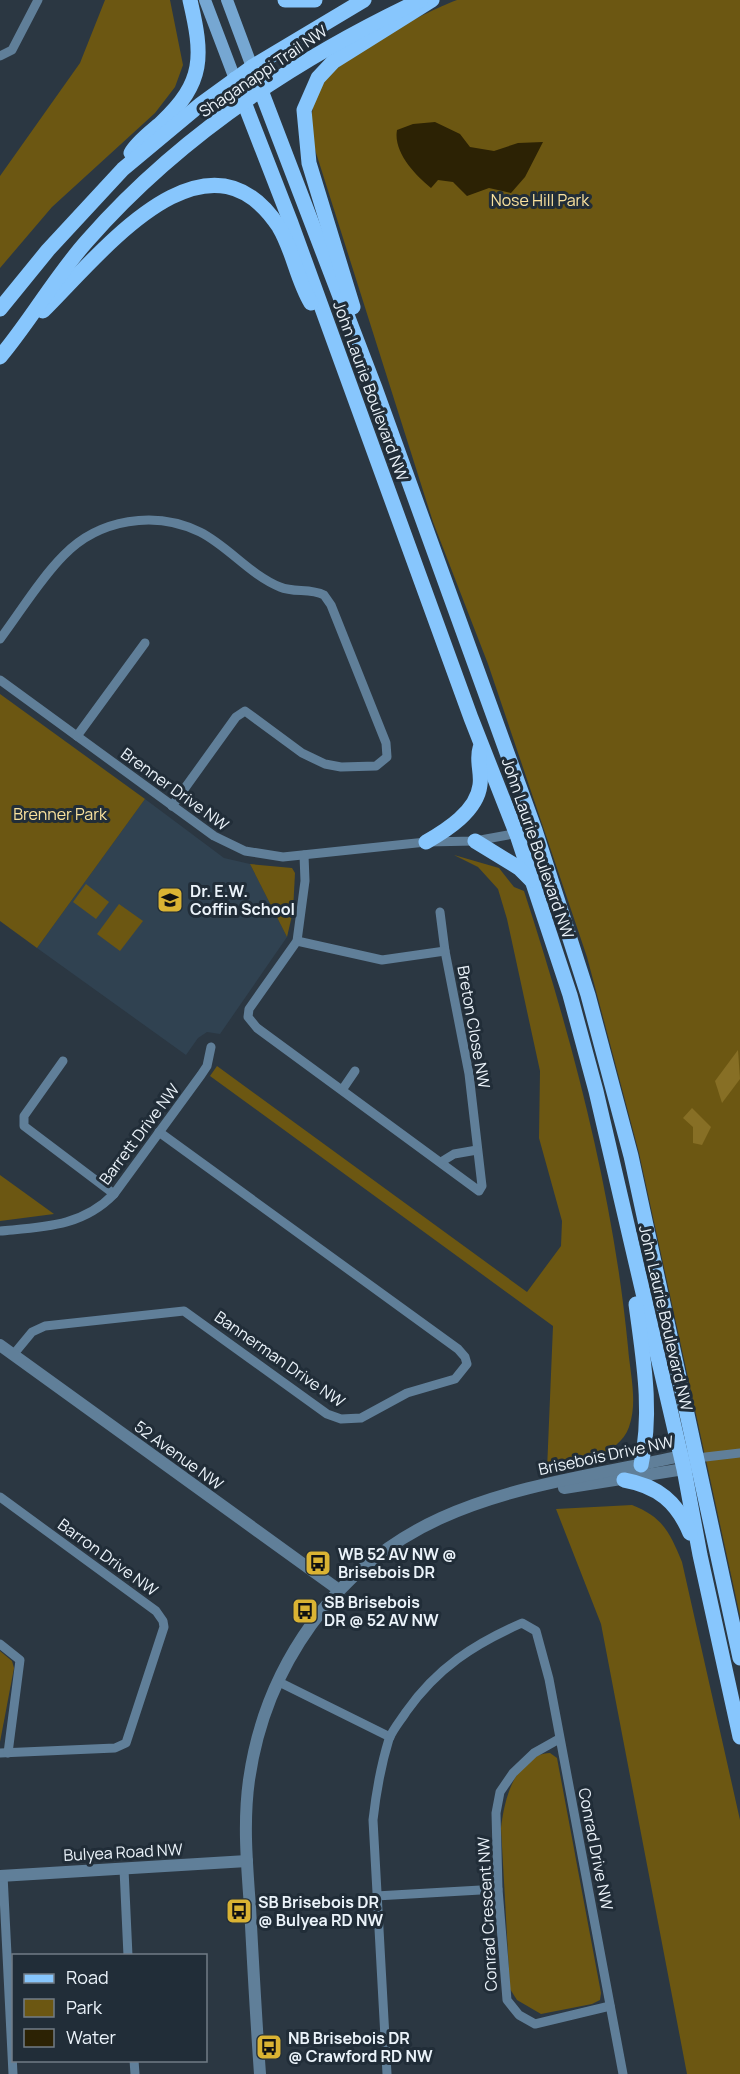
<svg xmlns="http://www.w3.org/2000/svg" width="740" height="2074" font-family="Manrope,sans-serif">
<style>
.built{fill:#304251}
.green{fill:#6c5712}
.forest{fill:#876f25}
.water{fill:#2c2204}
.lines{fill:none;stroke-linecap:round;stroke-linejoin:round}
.minor{stroke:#607f99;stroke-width:9}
.tertiary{stroke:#607f99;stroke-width:12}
.secondary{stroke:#76a7d2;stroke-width:12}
.primary{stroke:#87c6fd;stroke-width:15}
.labels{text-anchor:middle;stroke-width:6;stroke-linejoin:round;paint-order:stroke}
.street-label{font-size:16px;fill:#ebf3fa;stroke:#212d38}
.park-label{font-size:16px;fill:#f9e19d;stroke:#212d38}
.poi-label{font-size:16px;font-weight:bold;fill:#ebf3fa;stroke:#212d38;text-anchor:start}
</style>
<rect width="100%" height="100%" fill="#2b3742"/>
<path class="built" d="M145,799L224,858L250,864L287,937L220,1034L207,1032L198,1038L186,1055L37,948Z"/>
<g class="green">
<path d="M105,0H170L183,65L175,87L155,113L52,207L0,268V176L80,63Z"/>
<path d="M457,0H740V1616L639,1153L587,957L488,664L433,522L311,137C311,119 311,103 321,87C339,56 422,13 457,0Z"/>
<path d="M0,694L145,799L37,948L0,921Z"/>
<path d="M454,855L499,868L514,887L524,891C572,1038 613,1192 628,1347C630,1374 638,1401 629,1427C619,1456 574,1465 547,1470L553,1326L210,1076L217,1066L527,1292L561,1246L562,1221L539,1138L540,1071L507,919L498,889L478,867Z"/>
<path d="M250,864L292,868L295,873L293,911L287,937Z"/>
<path d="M86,884L109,902L96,919L73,902Z"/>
<path d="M119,904L143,921L120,951L97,934Z"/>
<path d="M0,1175L54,1214L0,1221Z"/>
<path d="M632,1505C663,1517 670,1533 682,1562L740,1820V2074H687L601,1624L556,1509Z"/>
<path d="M0,1651L12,1661L14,1668L0,1742Z"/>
<path d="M550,1753L557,1758L601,1993L600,2000L592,2004L541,2014L517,2000L510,1989L501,1828C504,1800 515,1755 550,1753Z"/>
</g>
<g class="forest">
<path d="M738,1050L740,1079L722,1103L715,1081Z"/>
<path d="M692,1108L711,1127L702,1145L693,1143V1127L683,1118Z"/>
</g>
<path class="water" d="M435,122L460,134L470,147L494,151L518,143L543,142L525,177L511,193L489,188L467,196L453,182L438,180L431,188C415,175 393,152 397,130L413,124Z"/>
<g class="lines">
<g class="minor">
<path d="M0,56L12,50L38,0"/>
<path d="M0,639C21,611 40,579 64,555C99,519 155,510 200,532C228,546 250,575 280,587C294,593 310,588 324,595L331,605L386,743L387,757L376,766L341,767L325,764L302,753L245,711L236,717L172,806"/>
<path d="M0,680L214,836L245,851L283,857L426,842L475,841L535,830"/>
<path d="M77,736L145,643"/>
<path d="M304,855L305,881L297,941L249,1009L248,1017L257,1028L479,1191L482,1186L469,1074L445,951L440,912"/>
<path d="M297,941L382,960L445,951"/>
<path d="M63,1061L24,1116V1126L114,1194"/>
<path d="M342,1090L355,1071"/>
<path d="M441,1162L454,1154L477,1150"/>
<path d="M0,1231C43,1227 82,1227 114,1194L201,1075L207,1066L211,1047"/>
<path d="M13,1355L32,1332L45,1326L184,1311L327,1414L341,1419L361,1418L407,1393L455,1379L467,1364L465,1357L458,1349L159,1132"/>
<path d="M697,1458L740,1453"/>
<path d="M0,1497L156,1611L163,1621L164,1627L126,1743L115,1748L0,1753"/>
<path d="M0,1644L20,1660L8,1753"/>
<path d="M277,1681L390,1737"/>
<path d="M559,1739L534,1753L513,1773L500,1792L496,1813L498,1889L507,2000L519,2015L535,2024L610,2006"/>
<path d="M124,1869L128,1956"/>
<path d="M3,1875L13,2074"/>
<path d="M376,1896L498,1889"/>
<path d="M134,2060L135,2074"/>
<path d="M387,2074L373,1820C376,1793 381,1765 389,1739C393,1729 401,1720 406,1712C437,1668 474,1644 522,1623L536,1631L549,1679L623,2074"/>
</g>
<g class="tertiary">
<path d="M0,1345L339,1590"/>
<path d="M564,1488L684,1469L690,1464"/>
<path d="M0,1876L247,1861"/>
<path d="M260,2074C256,2018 253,1963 250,1907C247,1865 243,1823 249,1780C265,1667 335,1566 441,1518C516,1484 601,1474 681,1456L688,1457"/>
</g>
<g class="secondary">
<path d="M205,0L235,79"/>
<path d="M227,0L252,67"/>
</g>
<g class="primary">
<path d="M285,0H315"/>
<path d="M252,67L375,388L535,830L588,995L631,1156L740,1658"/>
<path d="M235,79L291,223L471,718L517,835L570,995L596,1091L684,1469L700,1555L740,1737"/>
<path d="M131,153C137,142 151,132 161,123C205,82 203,56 190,0"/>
<path d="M353,307L309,163L304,110L318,78L333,62L432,0"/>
<path d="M0,309L48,250L123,169L201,104L252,67L364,0"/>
<path d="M43,311C99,256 206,116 279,227C293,250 297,280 311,303"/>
<path d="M0,357C31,320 55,277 87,241C178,137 298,58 421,0"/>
<path d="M475,841L519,868L531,880"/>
<path d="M426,842C447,830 477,811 480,785C482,773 476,760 480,748"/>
<path d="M636,1304C643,1358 653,1411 641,1465"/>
<path d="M624,1480C658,1486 677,1502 690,1533"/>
</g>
</g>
<defs>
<g id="school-square" transform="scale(1.35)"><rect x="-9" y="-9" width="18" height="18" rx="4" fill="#dab333" stroke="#212d38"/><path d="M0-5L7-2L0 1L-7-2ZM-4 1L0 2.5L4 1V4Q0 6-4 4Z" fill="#111"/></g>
<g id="bus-square" transform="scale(1.35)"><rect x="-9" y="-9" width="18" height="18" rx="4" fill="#dab333" stroke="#212d38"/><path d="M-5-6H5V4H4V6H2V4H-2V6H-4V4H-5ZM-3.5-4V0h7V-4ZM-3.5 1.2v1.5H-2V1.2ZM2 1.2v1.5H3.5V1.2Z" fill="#111"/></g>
</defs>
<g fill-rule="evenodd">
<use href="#school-square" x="170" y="900"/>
<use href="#bus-square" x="318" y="1563"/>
<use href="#bus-square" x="305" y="1611"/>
<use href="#bus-square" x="239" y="1911"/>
<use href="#bus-square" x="269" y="2047"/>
</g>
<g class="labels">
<g class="street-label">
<text transform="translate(263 71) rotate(-34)" y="6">Shaganappi Trail NW</text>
<text transform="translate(371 391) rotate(70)" y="6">John Laurie Boulevard NW</text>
<text transform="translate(175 789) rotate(36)" y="6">Brenner Drive NW</text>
<text transform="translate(538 848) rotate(71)" y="6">John Laurie Boulevard NW</text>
<text transform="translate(474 1027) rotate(80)" y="6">Breton Close NW</text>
<text transform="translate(139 1134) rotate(-53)" y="6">Barrett Drive NW</text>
<text transform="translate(666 1318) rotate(77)" y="6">John Laurie Boulevard NW</text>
<text transform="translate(280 1359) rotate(35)" y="6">Bannerman Drive NW</text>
<text transform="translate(179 1455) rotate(36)" y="6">52 Avenue NW</text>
<text transform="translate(606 1455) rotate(-12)" y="6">Brisebois Drive NW</text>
<text transform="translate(108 1557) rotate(36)" y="6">Barron Drive NW</text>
<text transform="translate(596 1849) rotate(79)" y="6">Conrad Drive NW</text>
<text transform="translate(123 1852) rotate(-3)" y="6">Bulyea Road NW</text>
<text transform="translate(487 1914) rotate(-93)" y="6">Conrad Crescent NW</text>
</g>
<g class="park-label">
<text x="540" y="206">Nose Hill Park</text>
<text x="60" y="820">Brenner Park</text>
</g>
<g class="poi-label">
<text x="190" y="897">Dr. E.W.<tspan x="190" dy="18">Coffin School</tspan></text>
<text x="338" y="1560">WB 52 AV NW @<tspan x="338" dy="18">Brisebois DR</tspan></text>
<text x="324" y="1608">SB Brisebois<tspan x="324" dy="18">DR @ 52 AV NW</tspan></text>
<text x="258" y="1908">SB Brisebois DR<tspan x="258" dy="18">@ Bulyea RD NW</tspan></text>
<text x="288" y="2044">NB Brisebois DR<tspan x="288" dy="18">@ Crawford RD NW</tspan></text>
</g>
</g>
<rect x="12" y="1954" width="195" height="108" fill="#212d38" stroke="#727c86" stroke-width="1.5"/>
<rect x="24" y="1974" width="30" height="9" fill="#87c6fd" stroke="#727c86" stroke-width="1.5"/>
<text x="66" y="1984" font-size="18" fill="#ebf3fa">Road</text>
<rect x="24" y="1999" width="30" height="18" fill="#6c5712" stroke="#727c86" stroke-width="1.5"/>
<text x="66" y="2014" font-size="18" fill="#ebf3fa">Park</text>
<rect x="24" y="2029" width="30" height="18" fill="#2c2204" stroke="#727c86" stroke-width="1.5"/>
<text x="66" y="2044" font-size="18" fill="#ebf3fa">Water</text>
</svg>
